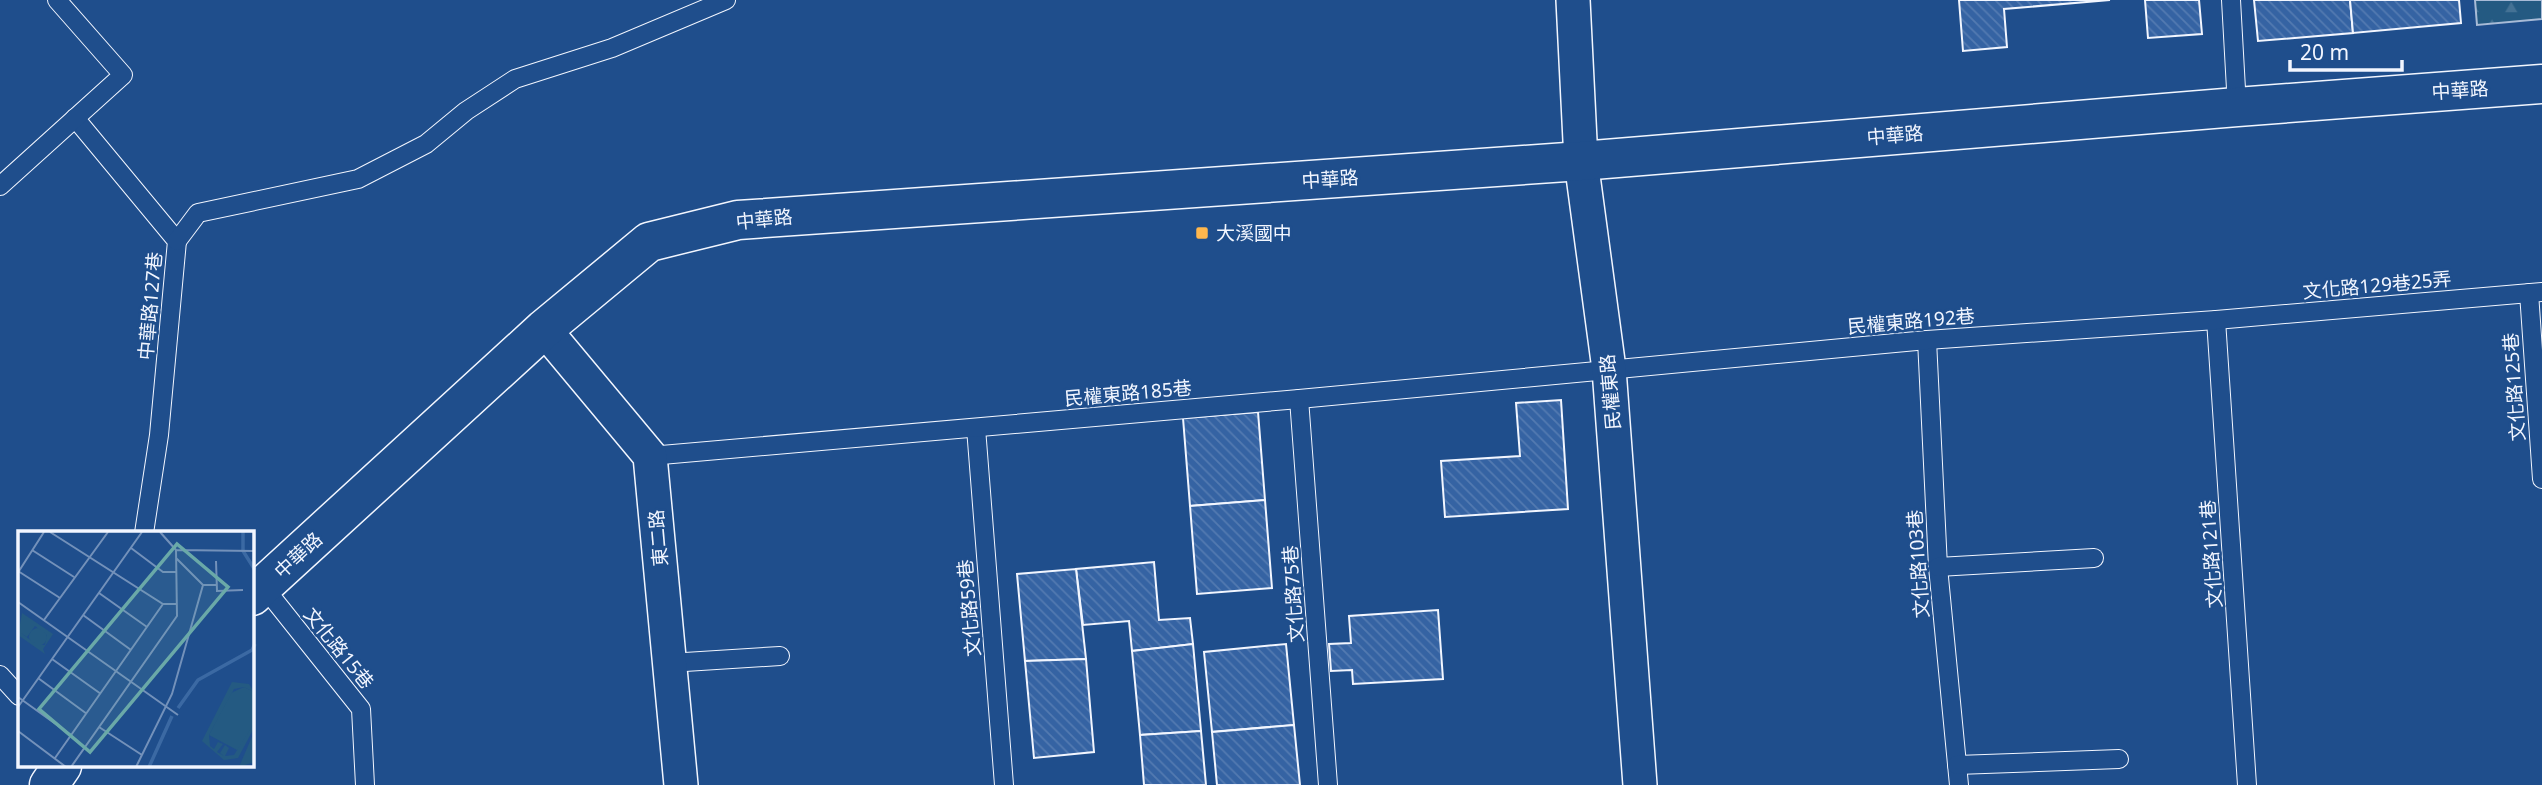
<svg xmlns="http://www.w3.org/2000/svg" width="2542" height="785" font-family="'Noto Sans','Noto Sans TC',sans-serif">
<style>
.forest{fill:url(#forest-firs);stroke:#a8bbd7;stroke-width:2}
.building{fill:url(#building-back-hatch);stroke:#f2f6ff;stroke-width:2}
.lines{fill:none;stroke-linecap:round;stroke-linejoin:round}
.service-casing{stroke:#f2f6ff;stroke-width:20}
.minor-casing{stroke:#f2f6ff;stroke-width:36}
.tertiary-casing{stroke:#f2f6ff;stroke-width:41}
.service{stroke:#1f4e8c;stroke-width:18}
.minor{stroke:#1f4e8c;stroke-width:33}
.tertiary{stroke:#1f4e8c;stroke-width:38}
.poi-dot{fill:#ffb74d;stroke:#1f4e8c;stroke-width:2.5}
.labels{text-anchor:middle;stroke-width:5;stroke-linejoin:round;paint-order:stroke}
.street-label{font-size:19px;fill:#f2f6ff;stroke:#1f4e8c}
.poi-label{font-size:19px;fill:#f2f6ff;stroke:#1f4e8c;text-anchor:start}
.inset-river{fill:none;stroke:#3b69a3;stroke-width:3.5}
.inset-road{fill:none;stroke:#7391ba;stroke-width:2}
.view{fill:#6aa9a8;fill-opacity:0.15;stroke:#6aa9a8;stroke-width:3.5}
.inset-edge{fill:none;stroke:#f2f6ff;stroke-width:3.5}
</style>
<defs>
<pattern id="forest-firs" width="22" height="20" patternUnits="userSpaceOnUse" patternTransform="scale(1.75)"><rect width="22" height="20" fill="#245a82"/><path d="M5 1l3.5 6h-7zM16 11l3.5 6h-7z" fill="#447295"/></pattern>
<pattern id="building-back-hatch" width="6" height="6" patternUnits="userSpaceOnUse" patternTransform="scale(1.75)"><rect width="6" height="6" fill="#3563a3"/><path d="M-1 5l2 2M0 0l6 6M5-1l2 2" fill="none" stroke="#537ab1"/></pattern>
</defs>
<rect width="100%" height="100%" fill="#1f4e8c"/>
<path class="forest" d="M2475,0H2542V19L2477,25Z"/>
<g class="building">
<path d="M1959,0H2110L2004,9L2007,47L1963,51Z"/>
<path d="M2145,0H2199L2202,34L2148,38Z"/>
<path d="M2254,0H2350L2353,33L2258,41Z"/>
<path d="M2350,0H2459L2461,23L2353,33Z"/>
<path d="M1561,400L1568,509L1445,517L1441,461L1520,456L1516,403Z"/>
<path d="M1258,412L1265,500L1190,506L1183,418Z"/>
<path d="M1265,500L1272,588L1197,594L1190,506Z"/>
<path d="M1154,562L1159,620L1190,618L1193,644L1132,651L1129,621L1083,625L1076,569Z"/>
<path d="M1076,569L1086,659L1025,661L1017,574Z"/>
<path d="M1438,610L1443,679L1353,684L1352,670L1331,671L1329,644L1351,643L1349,616Z"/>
<path d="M1193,644L1201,731L1140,735L1132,651Z"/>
<path d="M1286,644L1294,725L1212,732L1204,652Z"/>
<path d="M1086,659L1094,752L1034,758L1025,661Z"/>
<path d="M1294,725L1300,785H1217L1212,732Z"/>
<path d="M1201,731L1206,785H1144L1140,735Z"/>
</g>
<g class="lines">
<g class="service-casing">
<g id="service">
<path d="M2231,0L2237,107"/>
<path d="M75,118L177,241L159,435L144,533"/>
<path d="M0,186L123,75L57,0"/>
<path d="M177,241L198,213L358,179L426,144L466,111L515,79L612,48L726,0"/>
<path d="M2529,293L2542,479"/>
<path d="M2216,320L2247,785"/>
<path d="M1927,340L1938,567L1959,785"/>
<path d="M1299,399L1328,785"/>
<path d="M976,428L1004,785"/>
<path d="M650,456L1299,399L1927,340L2216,320L2542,292"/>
<path d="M1938,567L2094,558"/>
<path d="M263,586L361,709L365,785"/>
<path d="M669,663L780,656"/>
<path d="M0,675L19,696"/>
<path d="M1957,765L2119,759"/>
</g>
</g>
<g class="minor-casing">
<g id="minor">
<path d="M1573,0L1581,161L1609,369L1640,785"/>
<path d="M544,329L650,456L681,785"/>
</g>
</g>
<g class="tertiary-casing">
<g id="tertiary">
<path d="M252,596L544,329L649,242L738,220L1581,161L2237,107L2542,84"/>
<path d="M49,785L62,766"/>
</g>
</g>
<use href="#service" class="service"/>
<use href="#minor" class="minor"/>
<use href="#tertiary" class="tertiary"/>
</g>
<rect class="poi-dot" x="1195" y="226" width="14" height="14" rx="3.5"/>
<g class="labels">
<g class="street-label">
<text transform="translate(2460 90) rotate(-4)" y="7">中華路</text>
<text transform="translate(1895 135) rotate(-5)" y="7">中華路</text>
<text transform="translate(1330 179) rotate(-4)" y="7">中華路</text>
<text transform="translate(764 219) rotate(-6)" y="7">中華路</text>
<text transform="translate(2377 285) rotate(-5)" y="7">文化路129巷25弄</text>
<text transform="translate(150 306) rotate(-85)" y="7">中華路127巷</text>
<text transform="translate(1911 321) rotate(-5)" y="7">民權東路192巷</text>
<text transform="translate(2514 387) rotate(-94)" y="7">文化路125巷</text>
<text transform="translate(1610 392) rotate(-95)" y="7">民權東路</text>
<text transform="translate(1128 393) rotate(-5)" y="7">民權東路185巷</text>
<text transform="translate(658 538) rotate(-95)" y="7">東二路</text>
<text transform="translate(2211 554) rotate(-94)" y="7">文化路121巷</text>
<text transform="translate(298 555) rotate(-43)" y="7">中華路</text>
<text transform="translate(1918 564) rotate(-94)" y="7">文化路103巷</text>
<text transform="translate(1293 594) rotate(-94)" y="7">文化路75巷</text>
<text transform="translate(969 608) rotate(-95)" y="7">文化路59巷</text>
<text transform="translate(339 648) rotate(51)" y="7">文化路15巷</text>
</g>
<g class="poi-label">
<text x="1216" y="240">大溪國中</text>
</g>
</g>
<g transform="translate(18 531)">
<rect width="236" height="236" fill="#1f4e8c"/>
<path d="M11 106a9 9 0 1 1 18 0a9 9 0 1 1-18 0ZM226,156L236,161V192L221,220L191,204L213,162Z" fill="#245a82"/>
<path d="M236,201V231L221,236Z" fill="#245a82"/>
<path d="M4,82L35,103L25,118L27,123L0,104ZM17,95L29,104L27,114H19L3,102L9,106ZM214,151L231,153L236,161L226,156L216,158L191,204L192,215L196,218L200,211L205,213L199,221L206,225L202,222L207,214L211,217L207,225L216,224L236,192V197L220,227L206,229L184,210Z" fill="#245a82" fill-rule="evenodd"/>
<path class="inset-river" d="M225,1V20L237,39M160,177L180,149L234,119L237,113M131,236L154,185"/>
<path class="inset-road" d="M32,1L145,73H159M113,17L145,41H158M14,19L56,46M158,19L237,20M158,27L185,54H199M198,30L199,60L225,59M0,40L42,67M1,40L26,1M81,62L129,96M0,71L160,184M65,84L113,119M26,89L90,1M34,128L83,163M20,147L69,183M0,166L53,204M0,176L124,1M81,196L124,224M0,200L48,236M37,227L145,73M53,236L159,85L158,19L142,1M118,236L154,163L185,54"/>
<path class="view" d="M159,13L210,56L72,221L21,178Z"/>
<rect width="236" height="236" class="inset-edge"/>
</g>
<path d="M2290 60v10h112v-10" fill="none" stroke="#f2f6ff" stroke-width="3.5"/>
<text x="2300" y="60" font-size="21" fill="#f2f6ff" stroke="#1f4e8c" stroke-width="5" paint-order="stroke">20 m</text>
</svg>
